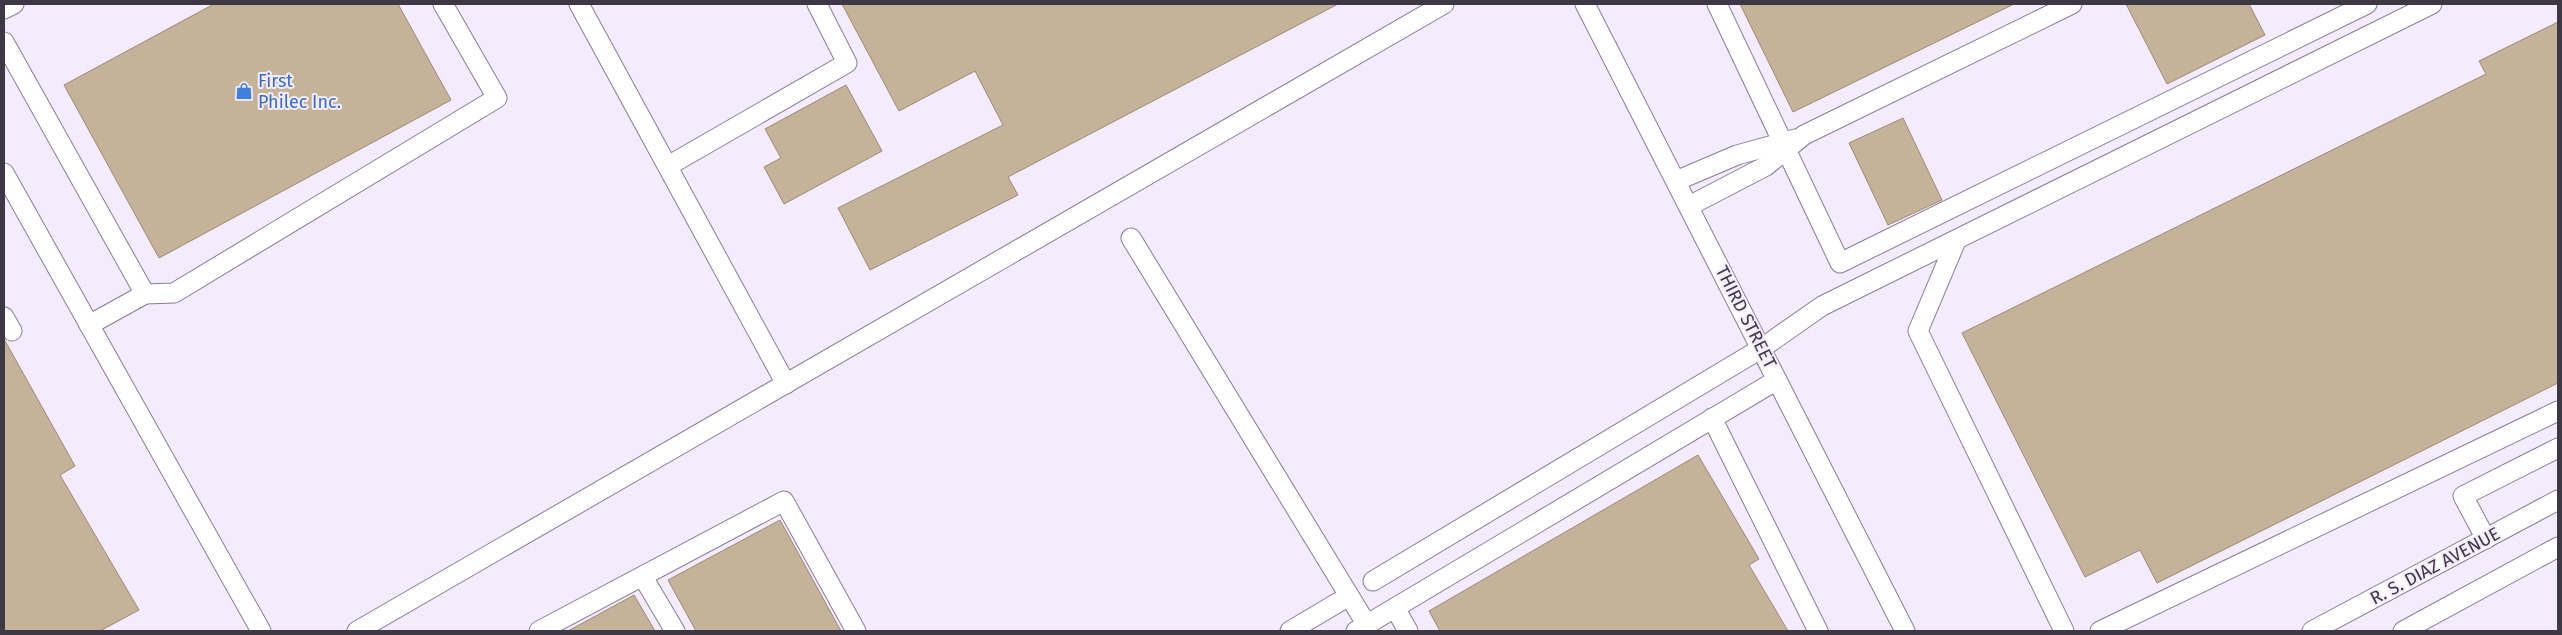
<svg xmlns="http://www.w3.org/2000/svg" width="2562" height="635" font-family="'Fira Sans',sans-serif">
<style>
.building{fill:#c5b399;stroke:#9c8a71}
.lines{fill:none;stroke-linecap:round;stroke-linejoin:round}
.minor-casing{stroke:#887c96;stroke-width:21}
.minor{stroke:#fff;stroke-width:19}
.labels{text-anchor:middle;stroke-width:4;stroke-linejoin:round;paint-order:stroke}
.shop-label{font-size:18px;fill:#366cbe;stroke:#f4ecfd;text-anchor:start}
.street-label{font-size:18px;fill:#3e3844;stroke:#f4ecfd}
</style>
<rect width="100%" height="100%" fill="#f4ecfd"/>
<g class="building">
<path d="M214,4H398L451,100L159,258L64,85Z"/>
<path d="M842,4H1338L1008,177L1018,195L870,270L838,208L1003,125L975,71L899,111Z"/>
<path d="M1740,4H2014L1793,112Z"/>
<path d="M2126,4H2249L2265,35L2167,84Z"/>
<path d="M2558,22V383L2157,583L2140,550L2085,577L1962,333L2486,74L2479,61Z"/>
<path d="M846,85L882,151L784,204L764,167L781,158L765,129Z"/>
<path d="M1903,118L1942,200L1888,225L1849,143Z"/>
<path d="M4,339L75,466L60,475L139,610L100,631H4Z"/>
<path d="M1698,455L1759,559L1749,565L1788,631H1440L1429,611Z"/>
<path d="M780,520L841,631H696L668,580Z"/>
<path d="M634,595L655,631H568Z"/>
</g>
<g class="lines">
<g class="minor-casing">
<g id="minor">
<path d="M579,4L786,384"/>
<path d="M1585,4L1905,631"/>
<path d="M1717,4L1840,263L2367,4"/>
<path d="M4,9L14,4"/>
<path d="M4,42L145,294L89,325"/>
<path d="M668,166L847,63L817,4"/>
<path d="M4,173L261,631"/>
<path d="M1676,181L1737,155L1795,139"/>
<path d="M1689,206L1766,166L1804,135L2072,4"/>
<path d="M1131,238L1367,625"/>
<path d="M1956,241L1918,331L2064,631"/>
<path d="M145,294L174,293L497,98L443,4"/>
<path d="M4,317L12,331"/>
<path d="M1712,418L1818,631"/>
<path d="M2486,539L2463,496L2558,448"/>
<path d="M643,577L675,631"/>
<path d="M1373,581L1762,348L1822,306L2432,4"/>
<path d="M1395,608L1408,631"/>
<path d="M357,631L1444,4"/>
<path d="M539,631L784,501L856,631"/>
<path d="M1290,631L1349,596"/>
<path d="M1356,631L1777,380"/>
<path d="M2100,631L2558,411"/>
<path d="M2312,631L2558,500"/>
<path d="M2403,631L2558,547"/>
</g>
</g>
<use href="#minor" class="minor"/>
</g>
<defs>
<g id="shop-bare" transform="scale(1.35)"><path d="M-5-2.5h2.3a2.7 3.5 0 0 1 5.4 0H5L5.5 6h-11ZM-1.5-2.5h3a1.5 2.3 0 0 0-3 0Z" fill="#3f7fe0" stroke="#f4ecfd" stroke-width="2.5" paint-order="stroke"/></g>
</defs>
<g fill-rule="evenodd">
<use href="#shop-bare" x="244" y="91"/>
</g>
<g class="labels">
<g class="shop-label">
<text x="258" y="87">First<tspan x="258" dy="21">Philec Inc.</tspan></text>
</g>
<g class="street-label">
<text transform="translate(1746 317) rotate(63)" y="6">THIRD STREET</text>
<text transform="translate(2435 566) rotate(-28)" y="6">R. S. DIAZ AVENUE</text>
</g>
</g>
<rect width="2562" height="635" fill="none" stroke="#3e3844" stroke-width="10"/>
</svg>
